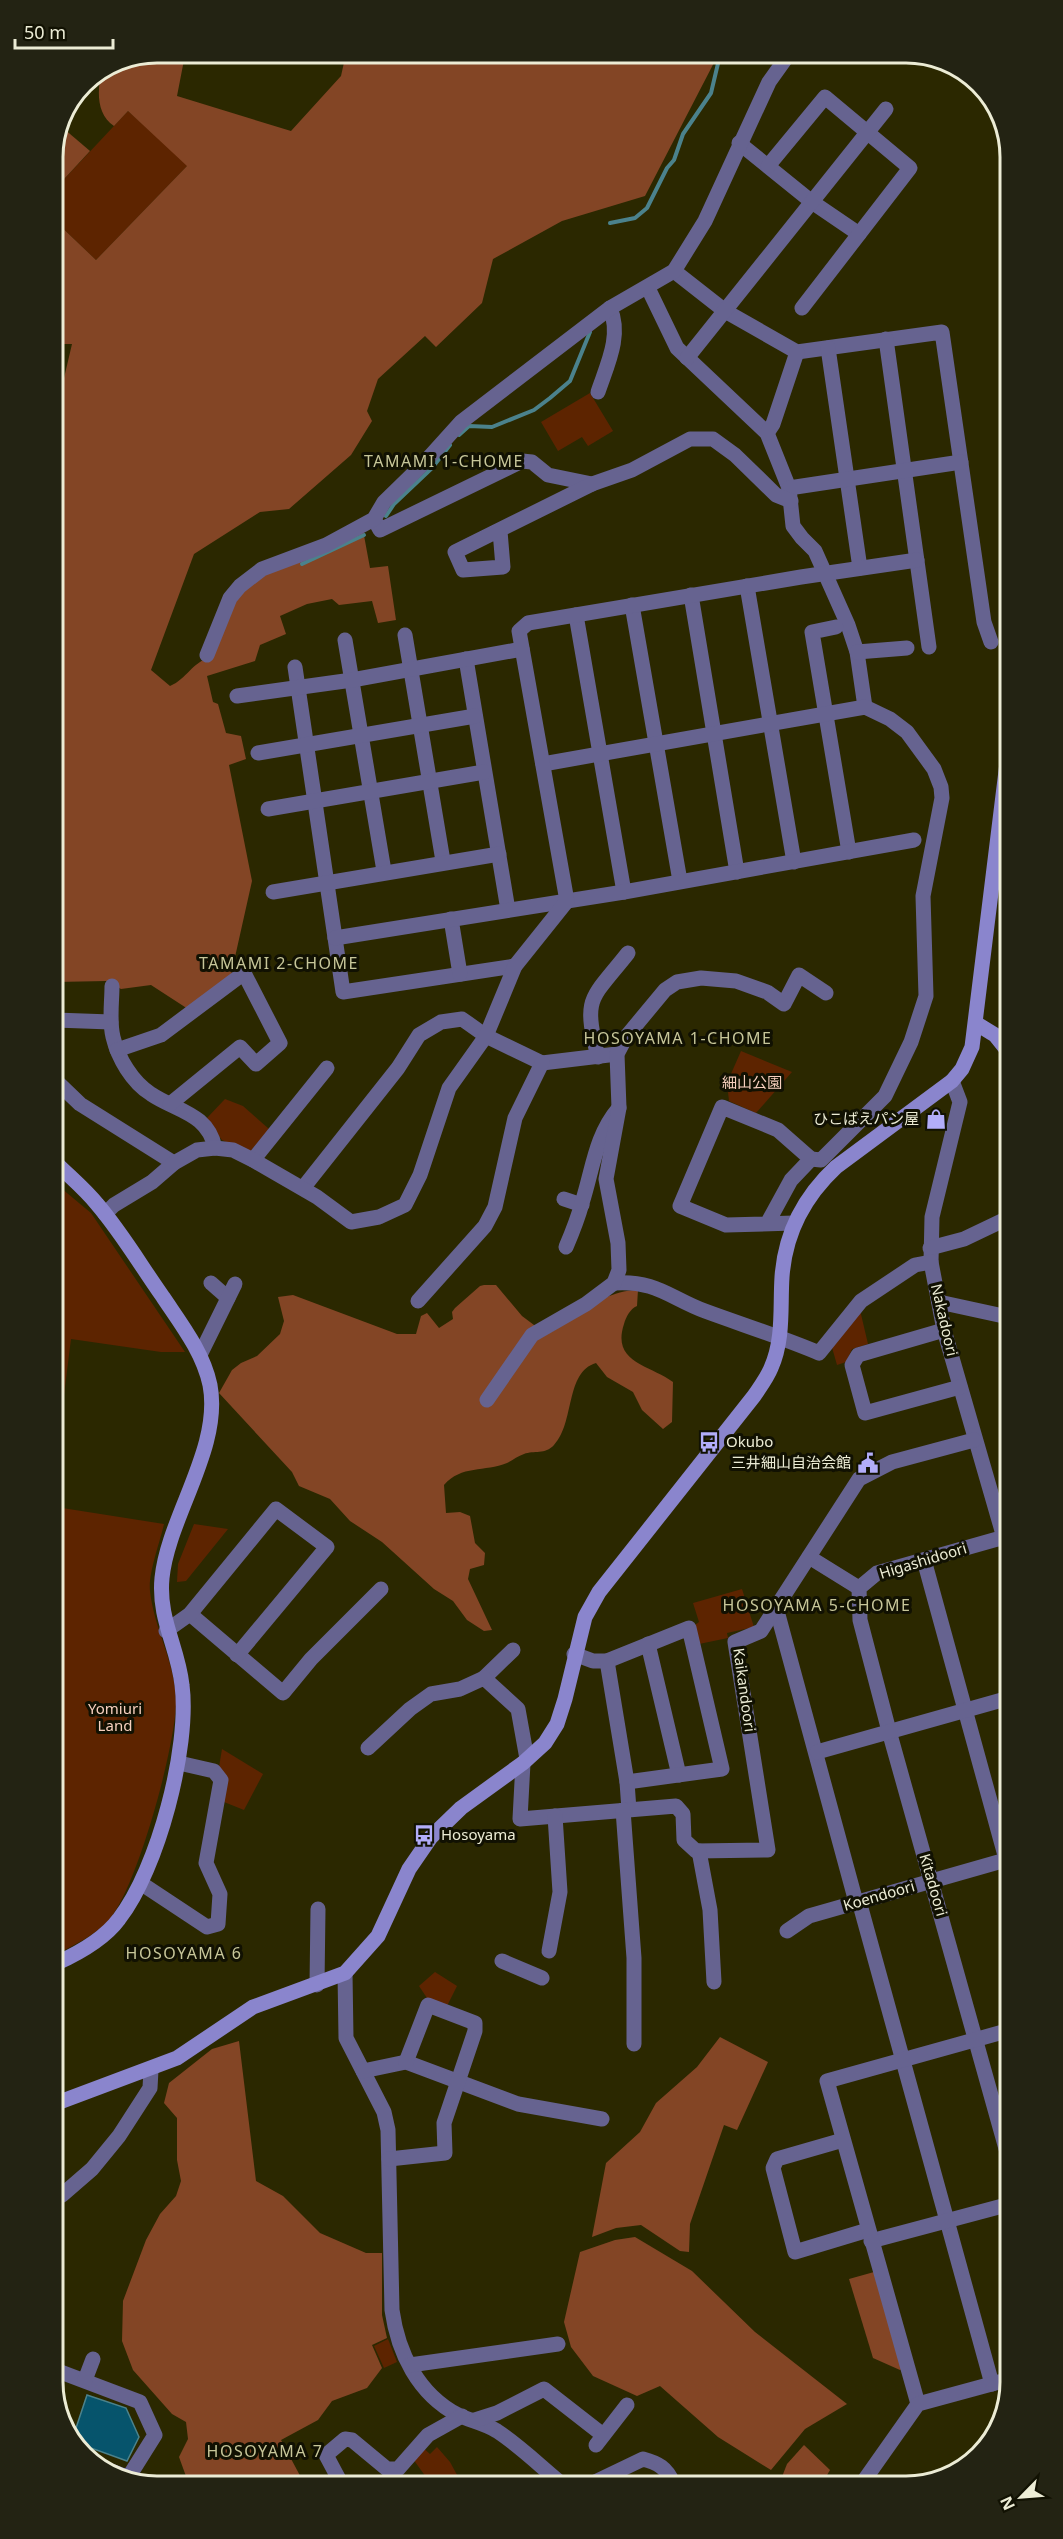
<svg xmlns="http://www.w3.org/2000/svg" width="1063" height="2539" font-family="'Noto Sans','Noto Sans JP',sans-serif">
<style>
.green{fill:#5d2400}
.forest{fill:#834525}
.water{fill:#06546c;stroke:#4b828c;stroke-width:1.5}
.lines{fill:none;stroke-linecap:round;stroke-linejoin:round}
.stream{stroke:#4b828c;stroke-width:4}
.street{stroke:#666390;stroke-width:15}
.secondary{stroke:#8a85cd;stroke-width:15}
.labels{text-anchor:middle;stroke-width:6;stroke-linejoin:round;paint-order:stroke}
.park-label{font-size:15px;fill:#f7d0be;stroke:#111102}
.poi-label{font-size:15px;fill:#ececd5;stroke:#111102;text-anchor:end}
.street-label{font-size:15px;fill:#ececd5;stroke:#111102}
.neighbourhood-label{font-size:16px;letter-spacing:1.5px;fill:#c7c699;stroke:#111102}
.rim{fill:none;stroke:#ececd5;stroke-width:3}
</style>
<rect width="100%" height="100%" fill="#2b2800"/>
<g class="green">
<path d="M128,111L188,165L96,260L53,219V191Z"/>
<path d="M590,393L613,431L588,446L582,437L558,451L541,422Z"/>
<path d="M741,1051L792,1072L756,1113L729,1101L727,1083Z"/>
<path d="M225,1099L243,1106L269,1129L249,1153L222,1140L206,1119Z"/>
<path d="M55,1183L91,1213L185,1352H161L71,1339L56,1459Z"/>
<path d="M860,1310L868,1344L852,1349L846,1362L837,1365L831,1344Z"/>
<path d="M56,1507L164,1524C160,1542 148,1574 150,1591C154,1629 176,1664 176,1702C176,1745 136,1893 107,1922C93,1936 74,1945 57,1954Z"/>
<path d="M194,1524L228,1529L186,1581L177,1582L178,1564Z"/>
<path d="M742,1589L754,1627L727,1633L728,1638L699,1644L695,1625L699,1622L693,1603Z"/>
<path d="M222,1749L263,1774L244,1810L224,1802L219,1767Z"/>
<path d="M435,1972L457,1986L447,2006L427,1998L419,1986Z"/>
<path d="M388,2339L397,2362L384,2368L374,2346Z"/>
<path d="M422,2447L430,2454L437,2447L450,2462L462,2484H431L413,2459Z"/>
</g>
<g class="forest">
<path d="M718,55L645,196L562,221L493,259L482,303L436,347L425,336L378,379L367,411L372,421L351,455L289,509L260,512L194,554L151,670L170,686C187,679 193,661 210,658L238,595L270,571L363,530L370,568L388,566L396,620L378,623L372,601L339,605L332,599L307,604L280,616L286,634L260,645L255,661L207,676L213,702L218,704L226,733L241,736L246,759L229,765L252,881L231,975L188,1009L151,985L121,989L107,981L55,982L53,425L72,344H53V219L96,260L187,166L128,111L114,126C96,114 97,90 102,70L117,60H184L177,96L291,131L341,76L345,58Z"/>
<path d="M63,128L90,151L53,191V150Z"/>
<path d="M484,1285H496L522,1316L546,1334C558,1330 563,1323 573,1316C591,1304 617,1289 638,1290L637,1306C630,1309 626,1317 624,1324C611,1363 651,1365 673,1382L672,1422L663,1429L642,1410L633,1392L607,1377L596,1363C565,1372 575,1423 554,1445C545,1455 534,1450 524,1454C518,1456 513,1460 507,1463C485,1472 461,1465 444,1485L446,1513L460,1512L470,1516L475,1543L485,1553L484,1565L470,1569L468,1579L492,1630L484,1631L467,1620L453,1601L434,1589L382,1542L350,1521L330,1499L299,1486L292,1472L219,1393L232,1370L241,1363L257,1356L280,1334L284,1321L278,1297L293,1295L397,1334H416L421,1316L427,1313L439,1328L453,1319L452,1312L455,1308L480,1286Z"/>
<path d="M720,2037L768,2062L737,2130L724,2125L690,2224L689,2252L680,2251L641,2225L616,2228L592,2237L606,2163L640,2132L656,2103L697,2067Z"/>
<path d="M239,2041L256,2181L283,2196L320,2233L366,2253H382V2315L387,2338L372,2345L382,2368L367,2388L332,2401L318,2420L281,2440L305,2485L210,2486L187,2479L179,2457L188,2439L186,2422L172,2414L133,2370L122,2341L123,2301L146,2240L160,2214L176,2196L181,2181L177,2160V2118L164,2103L169,2083L212,2049Z"/>
<path d="M635,2237L692,2271L755,2332L847,2404L805,2429L771,2470L718,2437L660,2386L637,2396L593,2376L571,2347L564,2322L580,2252L615,2240Z"/>
<path d="M874,2272L902,2369L900,2370L873,2358L849,2279Z"/>
<path d="M804,2445L830,2470L823,2482H780L787,2464Z"/>
</g>
<path class="water" d="M87,2395L126,2408L139,2437L127,2461L77,2443L73,2437Z"/>
<g class="lines">
<g class="stream">
<path d="M610,223L635,218L647,208L667,168L674,160L683,134L711,93L720,55"/>
<path d="M459,435L469,426L492,427L534,410L550,398L570,381L590,332"/>
<path d="M386,516L394,504L432,468L450,445"/>
<path d="M302,564L364,535"/>
</g>
<g class="street">
<path d="M739,143L812,202L859,234"/>
<path d="M768,166L825,97L910,168L802,308"/>
<path d="M674,271L725,311L797,352L942,332L984,622L991,642"/>
<path d="M648,288L677,348L767,433L789,488L793,526L802,538L815,551L848,625L857,652L865,707"/>
<path d="M886,339L929,647"/>
<path d="M828,348L860,568"/>
<path d="M687,358L886,109"/>
<path d="M598,392C607,365 622,336 610,308"/>
<path d="M767,433L773,424L797,352"/>
<path d="M789,488L961,462"/>
<path d="M374,519L380,530L522,461L532,462L548,475L592,484"/>
<path d="M500,531L503,567L463,570L455,552L592,484L632,470L690,439H713L735,455L776,495L791,501"/>
<path d="M747,586L794,862"/>
<path d="M691,595L737,872"/>
<path d="M632,605L680,881"/>
<path d="M576,615L624,892"/>
<path d="M836,627L812,632L849,852"/>
<path d="M405,635L443,861"/>
<path d="M345,640L384,871"/>
<path d="M857,652L907,648"/>
<path d="M207,655L230,598L240,586L262,569L326,545L374,519L384,502L424,463L461,422L610,308L674,271L705,221L769,82L789,54"/>
<path d="M466,659L508,910"/>
<path d="M295,667L343,992L515,966"/>
<path d="M237,696L352,680L522,649"/>
<path d="M258,753L475,716"/>
<path d="M543,764L865,707L890,719L907,732L934,769L941,787L942,798L923,896L926,996L911,1042L885,1096L821,1160L811,1159"/>
<path d="M268,809L484,772"/>
<path d="M273,892L499,854"/>
<path d="M451,919L460,974"/>
<path d="M335,938L624,892L914,840"/>
<path d="M112,986C112,1002 109,1021 113,1037C118,1058 132,1082 151,1094C176,1111 208,1113 215,1148"/>
<path d="M55,1020L111,1022"/>
<path d="M117,1050L161,1035L244,973L280,1043L256,1064L240,1047L170,1104"/>
<path d="M598,1057C583,996 590,1001 628,953"/>
<path d="M55,1080L80,1104L174,1163"/>
<path d="M952,1081L960,1102L932,1217L931,1262L944,1330L1009,1555"/>
<path d="M253,1160L327,1068"/>
<path d="M303,1188L398,1068L419,1035L441,1022L462,1019L486,1036L542,1063L617,1054"/>
<path d="M564,1199L582,1205"/>
<path d="M105,1214L114,1205L152,1182L174,1163L197,1150L215,1148L233,1150L253,1160L317,1197L351,1222L379,1217L405,1205L420,1175L449,1088L486,1036L515,966L567,901L519,631L528,623L801,577L917,560"/>
<path d="M767,1224L791,1180L811,1159L778,1130L722,1107L680,1206L726,1225L794,1223"/>
<path d="M566,1247C572,1233 578,1218 582,1203C593,1169 595,1136 619,1108"/>
<path d="M930,1248L964,1239L1008,1218"/>
<path d="M211,1283L228,1298"/>
<path d="M614,1283C656,1280 670,1298 705,1311C743,1325 781,1337 819,1353L861,1301L915,1265L931,1262"/>
<path d="M418,1301L485,1226L495,1207L515,1118L542,1063"/>
<path d="M939,1302L1008,1317"/>
<path d="M944,1330L858,1355L852,1365L865,1413L960,1387"/>
<path d="M200,1355L235,1284"/>
<path d="M487,1400L532,1335L586,1304L614,1283L619,1270L618,1243L606,1179L619,1108L617,1054L626,1037L665,990L677,982L701,978L736,981L767,992L784,1004L799,975L826,993"/>
<path d="M1008,1536L877,1573L859,1588L860,1620L889,1731L1010,2163"/>
<path d="M809,1557L859,1588"/>
<path d="M924,1560L1009,1870"/>
<path d="M777,1611L856,1902"/>
<path d="M190,1614L283,1693L311,1659L381,1589"/>
<path d="M166,1631L190,1614L276,1509L327,1547L237,1655"/>
<path d="M648,1644L679,1775"/>
<path d="M574,1654L593,1661H607L689,1628L722,1769L627,1782"/>
<path d="M607,1661L627,1782L629,1810"/>
<path d="M484,1678L513,1650"/>
<path d="M368,1748L410,1709L431,1694L460,1689L484,1678L518,1709L527,1759"/>
<path d="M817,1752L1009,1698"/>
<path d="M523,1763L520,1819L676,1806L683,1814L684,1840L696,1851L768,1850L735,1642L761,1631L859,1479L892,1462L974,1440"/>
<path d="M623,1810L634,1958V2044"/>
<path d="M699,1851L710,1910L714,1982"/>
<path d="M142,1884L207,1927L218,1924L220,1894L206,1863L221,1780L214,1771L179,1763"/>
<path d="M859,1901L992,2384"/>
<path d="M787,1931L809,1916L1009,1859"/>
<path d="M549,1951L560,1892L555,1816"/>
<path d="M502,1961L542,1978"/>
<path d="M345,1973L346,2038L384,2112L388,2130L392,2310C398,2353 418,2394 458,2415C471,2421 484,2423 497,2431C520,2446 540,2466 562,2484"/>
<path d="M317,1985L318,1909"/>
<path d="M363,2071L406,2062L518,2104L602,2119"/>
<path d="M843,2140L777,2159L773,2168L795,2252L868,2230"/>
<path d="M389,2159L445,2153L444,2123L475,2031V2023L428,2005L406,2062"/>
<path d="M62,2195L92,2169L119,2136L150,2088L151,2070"/>
<path d="M871,2241L1010,2204"/>
<path d="M410,2365L558,2344"/>
<path d="M58,2371L140,2402L155,2435L128,2478"/>
<path d="M85,2380L93,2359"/>
<path d="M918,2404L827,2081L1010,2030"/>
<path d="M475,2420L497,2413L544,2389L603,2435"/>
<path d="M596,2445L627,2405"/>
<path d="M863,2482L918,2404L1010,2379"/>
<path d="M593,2483L643,2459C658,2463 667,2468 673,2483"/>
<path d="M342,2485L326,2455L345,2439L352,2440L387,2469H398L428,2435L462,2416"/>
</g>
<g class="secondary">
<path d="M977,1024L995,1035L1007,1050"/>
<path d="M55,1162C69,1176 85,1189 97,1204C122,1233 141,1266 163,1297C181,1324 203,1352 210,1385C222,1448 168,1517 162,1578C158,1619 178,1647 182,1685C190,1747 158,1869 119,1919C105,1938 79,1953 57,1963"/>
<path d="M57,2103L177,2058L253,2007L345,1973L378,1936L409,1869L431,1837L461,1808L523,1763L545,1743L557,1724L565,1699L585,1617L599,1592L754,1396C760,1387 767,1378 771,1368C784,1339 780,1307 782,1277C785,1233 804,1197 836,1167L952,1081L962,1069L972,1047L1007,763"/>
<path d="M93,2464L129,2478"/>
</g>
</g>
<defs>
<g id="shop-bare" transform="scale(1.62)"><path d="M-5-2.5h2.3a2.7 3.5 0 0 1 5.4 0H5L5.5 6h-11ZM-1.5-2.5h3a1.5 2.3 0 0 0-3 0Z" fill="#b2adf9" stroke="#111102" stroke-width="2.5" paint-order="stroke"/></g>
<g id="bus-bare" transform="scale(1.62)"><path d="M-5-6H5V4H4V6H2V4H-2V6H-4V4H-5ZM-3.5-4V0h7V-4ZM-3.5 1.2v1.5H-2V1.2ZM2 1.2v1.5H3.5V1.2Z" fill="#b2adf9" stroke="#111102" stroke-width="2.5" paint-order="stroke"/></g>
<g id="civic-bare" transform="scale(1.62)"><path d="M-.6-6.5H3V-4.5H.6V-3L4-1V1h2V6H-6V1h2V-1L-.6-3ZM-1.2 2.5V6h2.4V2.5Z" fill="#b2adf9" stroke="#111102" stroke-width="2.5" paint-order="stroke"/></g>
</defs>
<g fill-rule="evenodd">
<use href="#shop-bare" x="936" y="1119"/>
<use href="#bus-bare" x="709" y="1442"/>
<use href="#civic-bare" x="868" y="1463"/>
<use href="#bus-bare" x="424" y="1835"/>
</g>
<g class="labels">
<g class="park-label">
<text x="752" y="1088">細山公園</text>
<text x="115" y="1714">Yomiuri<tspan x="115" dy="17">Land</tspan></text>
</g>
<g class="poi-label">
<text x="919" y="1124">ひこばえパン屋</text>
<text x="726" y="1447" text-anchor="start">Okubo</text>
<text x="851" y="1468">三井細山自治会館</text>
<text x="441" y="1840" text-anchor="start">Hosoyama</text>
</g>
<g class="street-label">
<text transform="translate(944 1320) rotate(77)" y="5">Nakadoori</text>
<text transform="translate(923 1561) rotate(-17)" y="5">Higashidoori</text>
<text transform="translate(744 1690) rotate(82)" y="5">Kaikandoori</text>
<text transform="translate(933 1885) rotate(74)" y="5">Kitadoori</text>
<text transform="translate(879 1896) rotate(-16)" y="5">Koendoori</text>
</g>
<g class="neighbourhood-label">
<text x="444" y="467">TAMAMI 1-CHOME</text>
<text x="279" y="969">TAMAMI 2-CHOME</text>
<text x="678" y="1044">HOSOYAMA 1-CHOME</text>
<text x="817" y="1611">HOSOYAMA 5-CHOME</text>
<text x="184" y="1959">HOSOYAMA 6</text>
<text x="265" y="2457">HOSOYAMA 7</text>
</g>
</g>
<path d="M0 0H1063V2539H0ZM157 63H906A94 94 0 0 1 1000 157V2382A94 94 0 0 1 906 2476H157A94 94 0 0 1 63 2382V157A94 94 0 0 1 157 63Z" fill="#232313" fill-rule="evenodd"/>
<path class="rim" d="M157 63H906A94 94 0 0 1 1000 157V2382A94 94 0 0 1 906 2476H157A94 94 0 0 1 63 2382V157A94 94 0 0 1 157 63Z"/>
<g transform="translate(1021 2497) rotate(245)" stroke="#111102" stroke-width="4.5" paint-order="stroke">
<path d="M0-4.5L10 22L0 15L-10 22Z" fill="#ececd5"/>
<text y="-9" font-size="16" font-weight="bold" text-anchor="middle" fill="#ececd5">N</text>
</g>
<path d="M15 39v9h98v-9" fill="none" stroke="#ececd5" stroke-width="3"/>
<text x="24" y="39" font-size="18" fill="#ececd5" stroke="#111102" stroke-width="4.5" paint-order="stroke">50 m</text>
</svg>
